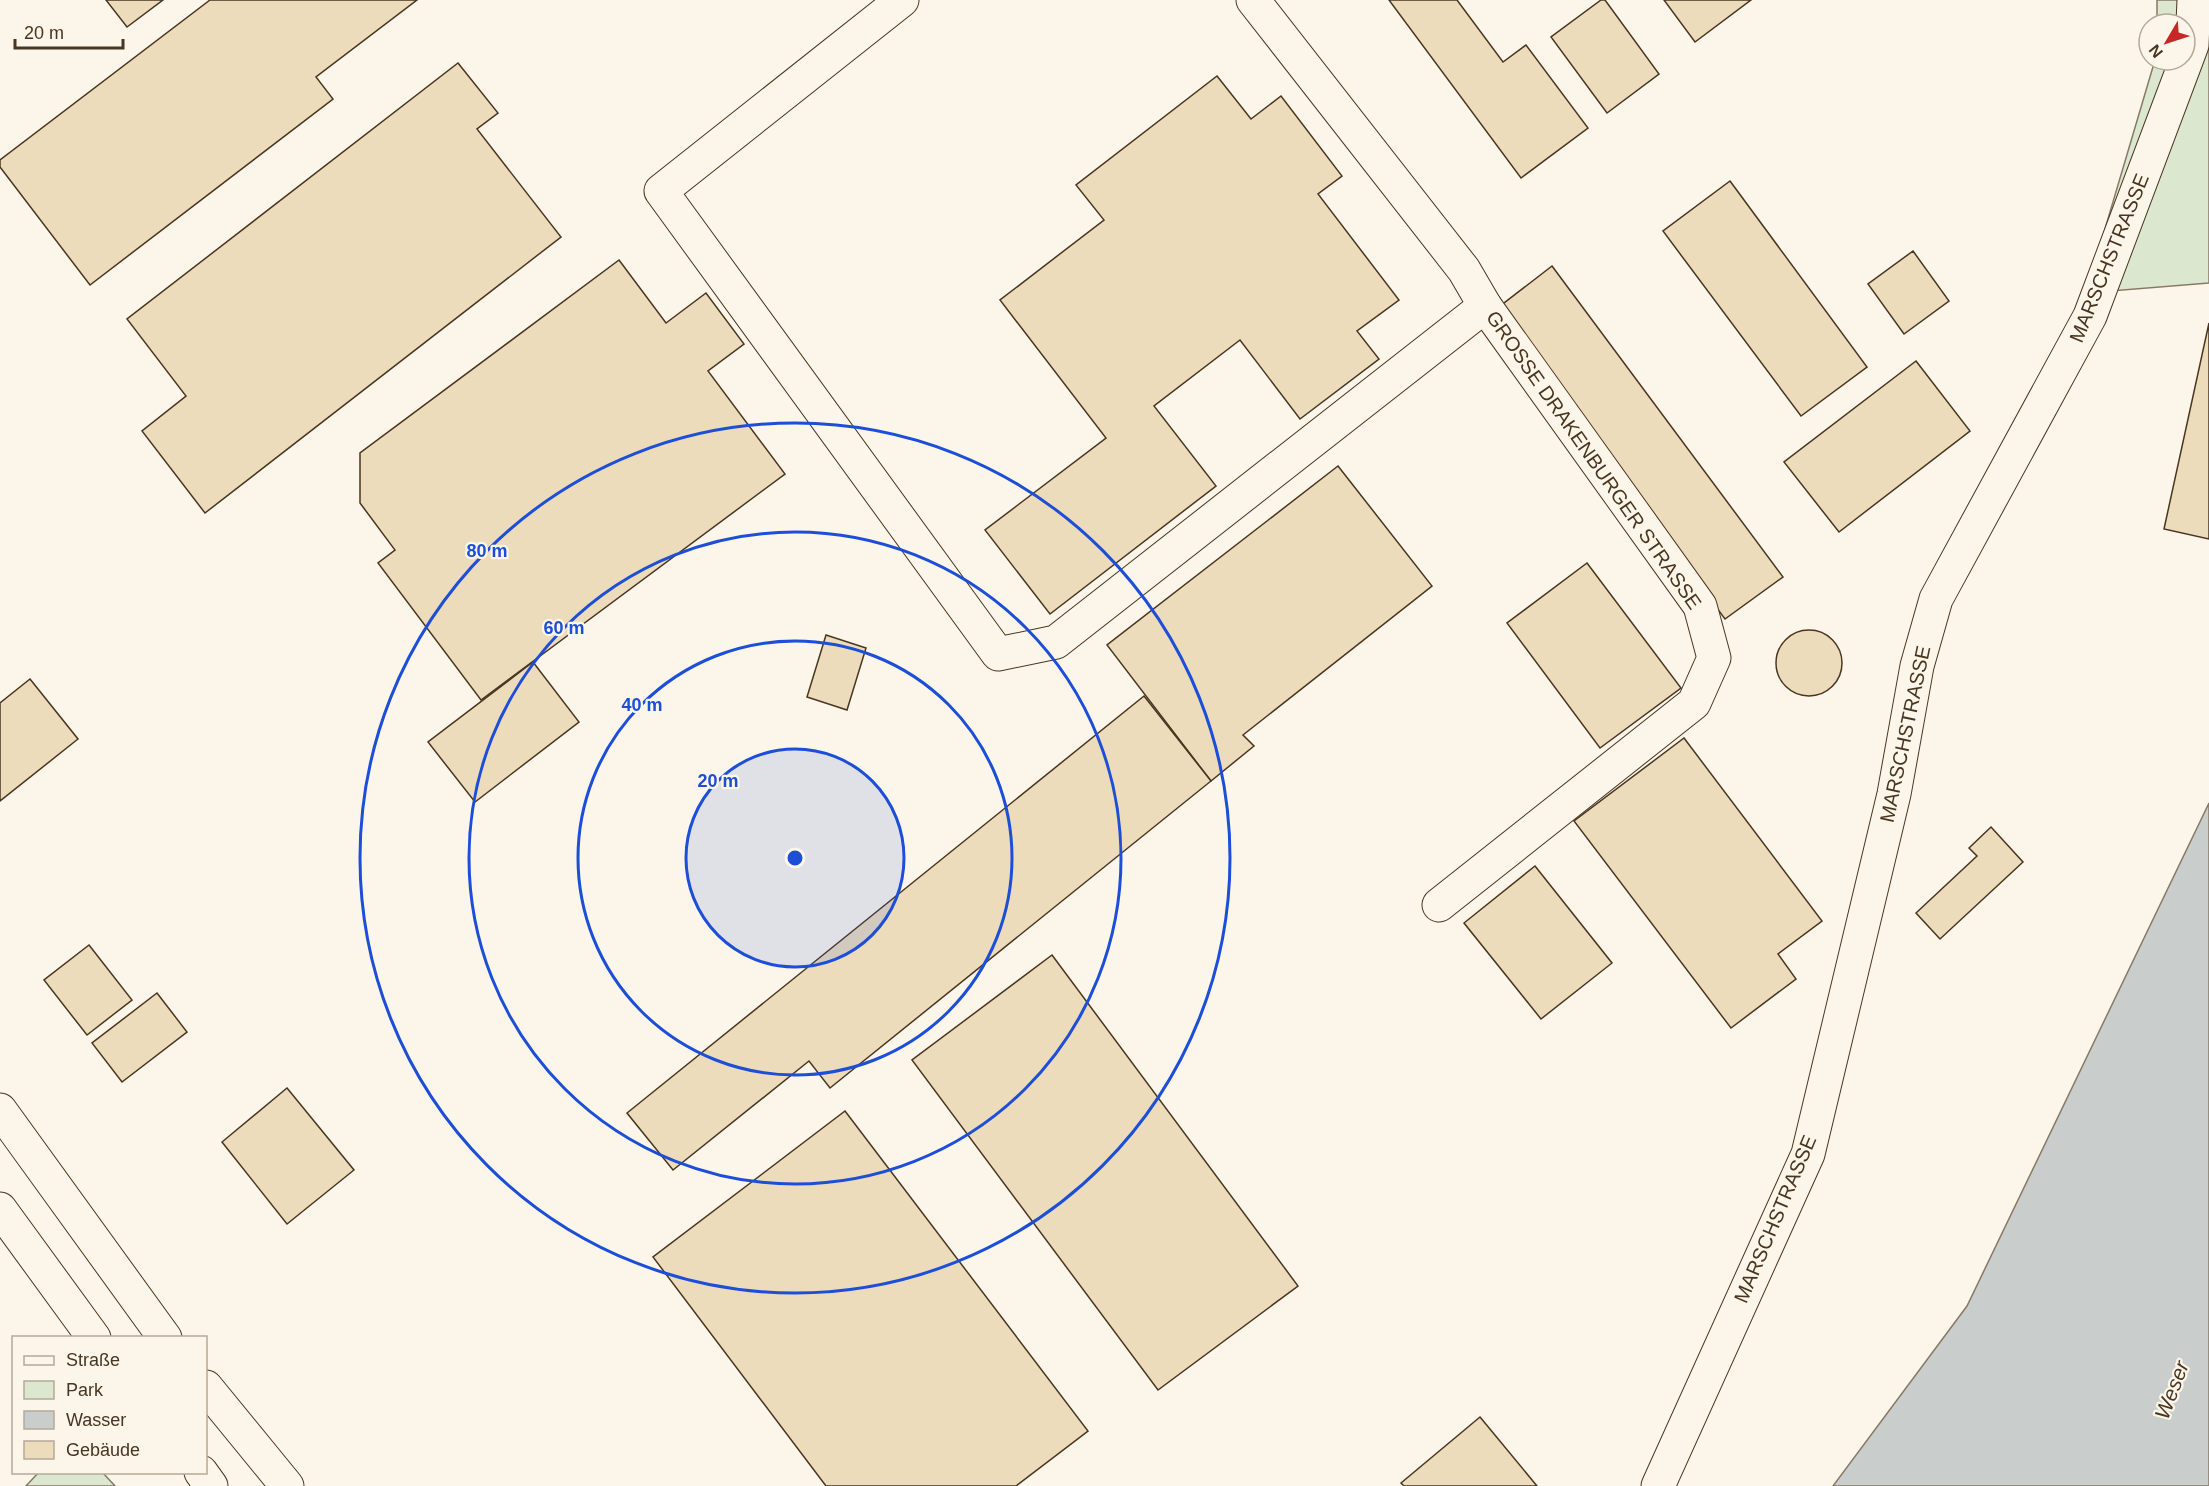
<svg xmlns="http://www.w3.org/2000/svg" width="2209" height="1486" font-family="Helvetica,sans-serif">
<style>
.green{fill:#dce7d0;stroke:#887966;stroke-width:1.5}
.water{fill:#c9cecd;stroke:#887966;stroke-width:1.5}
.building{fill:#ecdcbc;stroke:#4a3520;stroke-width:1.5}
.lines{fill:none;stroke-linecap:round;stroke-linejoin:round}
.minor-casing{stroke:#4a3520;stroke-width:35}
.highway-casing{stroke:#4a3520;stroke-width:35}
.minor{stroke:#fbf6e9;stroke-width:33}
.highway{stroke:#fbf6e9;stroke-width:33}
.ring{fill:none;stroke:#1d4ed8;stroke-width:3}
.labels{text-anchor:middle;stroke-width:4.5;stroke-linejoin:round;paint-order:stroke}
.street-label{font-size:20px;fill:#4a3520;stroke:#fbf6e9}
.water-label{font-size:21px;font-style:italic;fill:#4a3520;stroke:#fbf6e9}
.centre{fill:#1d4ed8;stroke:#fbf6e9;stroke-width:3}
.ring-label{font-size:18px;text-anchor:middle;font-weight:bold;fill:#1d4ed8;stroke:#fbf6e9;stroke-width:4.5;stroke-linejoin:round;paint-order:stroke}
</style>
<rect width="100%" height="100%" fill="#fbf6e9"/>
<g class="green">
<path d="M2157,0H2209V283L2086,293L2155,60H2185V24H2157Z"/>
<path d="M39,1472L103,1473L115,1486H26Z"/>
</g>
<path class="water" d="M2209,803V1486H1833L1967,1306Z"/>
<g class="building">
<path d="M106,0H163L127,27Z"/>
<path d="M210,0H417L316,77L333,99L90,285L0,167V160Z"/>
<path d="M1389,0H1457L1503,62L1526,45L1588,128L1521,178Z"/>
<path d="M1601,0H1605L1659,74L1607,113L1551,37Z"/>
<path d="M1664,0H1751L1695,42Z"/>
<path d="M458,63L498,113L477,129L561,237L205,513L142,431L186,396L127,319Z"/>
<path d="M1217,76L1251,119L1281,96L1342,176L1318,194L1399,300L1357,331L1379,359L1300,419L1240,340L1154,406L1216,486L1050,614L985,530L1106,438L1000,300L1104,220L1076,185Z"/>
<path d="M1730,181L1867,367L1801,416L1663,231Z"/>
<path d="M1913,251L1949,301L1904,334L1868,284Z"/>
<path d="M619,260L666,323L706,293L744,344L708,371L785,474L481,700L378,563L395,550L360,503V453Z"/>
<path d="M1552,266L1783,577L1725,619L1495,310Z"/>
<path d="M2209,323V539L2164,529Z"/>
<path d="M1916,361L1970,431L1839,532L1784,462Z"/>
<path d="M1338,466L1432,586L1243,735L1254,746L1211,781L1107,645Z"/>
<path d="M1587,563L1681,688L1600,748L1507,623Z"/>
<circle cx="1809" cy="663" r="33"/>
<path d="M826,635L866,648L847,710L807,697Z"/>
<path d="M533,662L579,722L475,802L428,742Z"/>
<path d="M30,679L78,739L0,801V703Z"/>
<path d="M1144,696L1211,781L830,1088L809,1061L673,1170L627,1113Z"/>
<path d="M1684,738L1822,921L1778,954L1796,979L1731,1028L1574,821Z"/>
<path d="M1991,827L2023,862L1940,939L1916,913L1977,856L1969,848Z"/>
<path d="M1535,866L1612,963L1541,1019L1464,923Z"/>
<path d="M89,945L132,1000L87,1035L44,980Z"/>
<path d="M1052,955L1298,1286L1158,1390L912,1060Z"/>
<path d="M157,993L187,1032L122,1082L92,1043Z"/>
<path d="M287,1088L354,1170L287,1224L222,1142Z"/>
<path d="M845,1111L1088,1431L1016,1486H826L653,1257Z"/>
<path d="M1480,1417L1537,1486H1404L1401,1483Z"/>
</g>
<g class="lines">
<g class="minor-casing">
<g id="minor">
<path d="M902,0L661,191L998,654L1056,642L1485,306"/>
<path d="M1253,0L1464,270L1485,306L1700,606L1714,658L1694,703L1439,905"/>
<path d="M1658,1486L1808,1154L1894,794L1917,666L1936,599L2090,316L2192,45L2194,0"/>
</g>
</g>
<g class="highway-casing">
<g id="highway">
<path d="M0,1110L165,1338"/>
<path d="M0,1209L94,1338"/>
<path d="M206,1387L287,1486"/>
<path d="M201,1472L211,1486"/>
</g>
</g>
<use href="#minor" class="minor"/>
<use href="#highway" class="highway"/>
</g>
<circle cx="795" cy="858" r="109" fill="#1d4ed8" fill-opacity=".12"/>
<g class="ring">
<circle cx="795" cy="858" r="109"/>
<circle cx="795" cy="858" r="217"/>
<circle cx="795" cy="858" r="326"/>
<circle cx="795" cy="858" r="435"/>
</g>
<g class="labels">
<g class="street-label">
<text transform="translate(2109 258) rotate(-68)" y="7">MARSCHSTRASSE</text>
<text transform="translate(1594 460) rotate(55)" y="7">GROSSE DRAKENBURGER STRASSE</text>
<text transform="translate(1905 734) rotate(-78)" y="7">MARSCHSTRASSE</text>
<text transform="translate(1775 1219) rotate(-67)" y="7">MARSCHSTRASSE</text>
</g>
<g class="water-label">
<text transform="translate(2172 1390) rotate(-69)" y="7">Weser</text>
</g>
</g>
<circle cx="795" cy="858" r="9" class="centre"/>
<g class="ring-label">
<text x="487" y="557">80 m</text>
<text x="564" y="634">60 m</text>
<text x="642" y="711">40 m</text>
<text x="718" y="787">20 m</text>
</g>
<rect x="12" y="1336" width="195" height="138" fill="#fbf6e9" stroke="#b4a999" stroke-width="1.5"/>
<rect x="24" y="1356" width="30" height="9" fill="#fbf6e9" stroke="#b4a999" stroke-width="1.5"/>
<text x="66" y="1366" font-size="18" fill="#4a3520">Straße</text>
<rect x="24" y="1381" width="30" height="18" fill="#dce7d0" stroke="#b4a999" stroke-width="1.5"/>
<text x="66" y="1396" font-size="18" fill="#4a3520">Park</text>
<rect x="24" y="1411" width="30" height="18" fill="#c9cecd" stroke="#b4a999" stroke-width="1.5"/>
<text x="66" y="1426" font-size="18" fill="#4a3520">Wasser</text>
<rect x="24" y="1441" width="30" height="18" fill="#ecdcbc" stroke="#b4a999" stroke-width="1.5"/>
<text x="66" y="1456" font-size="18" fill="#4a3520">Gebäude</text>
<g transform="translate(2167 42) rotate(231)"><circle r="28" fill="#fbf6e9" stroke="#b4a999" stroke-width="1.5"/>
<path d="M0-4.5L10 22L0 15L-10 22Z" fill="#c62828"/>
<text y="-9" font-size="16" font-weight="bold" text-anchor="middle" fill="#4a3520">N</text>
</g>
<path d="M15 39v9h108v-9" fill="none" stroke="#4a3520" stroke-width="3"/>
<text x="24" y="39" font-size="18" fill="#4a3520" stroke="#fbf6e9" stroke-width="4.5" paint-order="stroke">20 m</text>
</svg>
